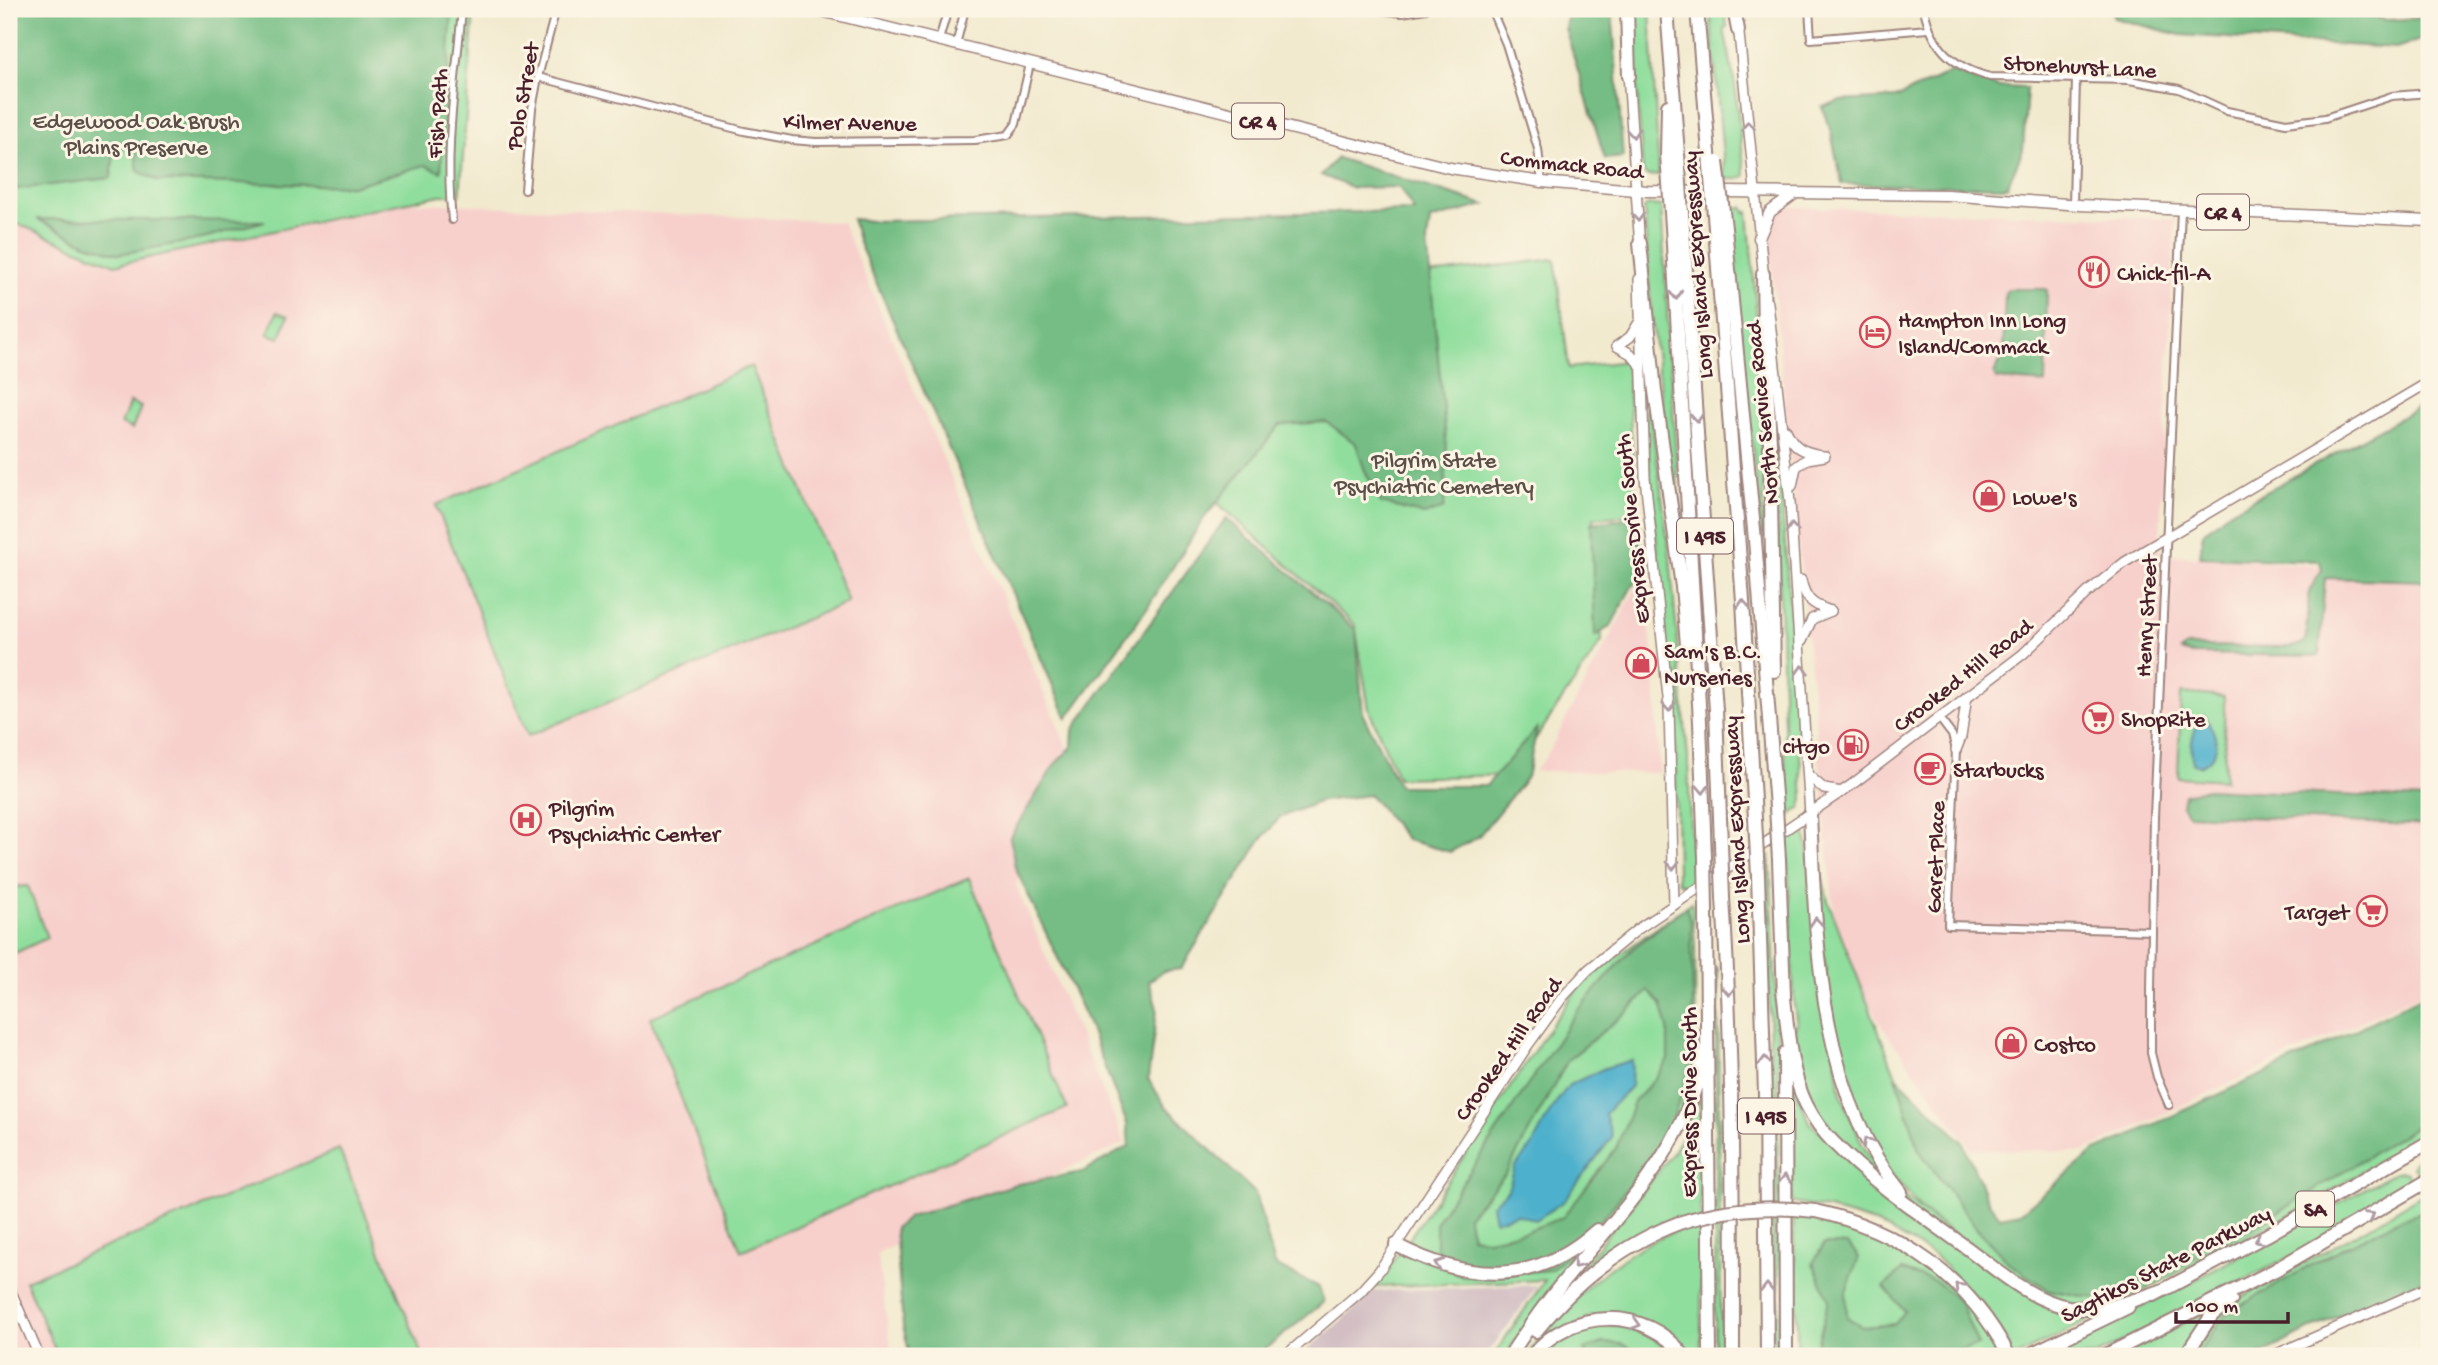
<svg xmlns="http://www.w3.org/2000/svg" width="2438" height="1365" font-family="'Gochi Hand',sans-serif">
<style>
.built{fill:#f7d0cc}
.industrial{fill:#d2bec3}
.green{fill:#90de9d;stroke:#6d7e64;stroke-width:2}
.forest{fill:#74bd84;stroke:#5f6e58;stroke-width:2;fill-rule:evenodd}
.water{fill:#4db0cc;stroke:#4c687c;stroke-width:2}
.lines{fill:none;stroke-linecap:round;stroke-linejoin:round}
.street-casing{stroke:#9e847d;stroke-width:10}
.secondary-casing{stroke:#9e847d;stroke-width:12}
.primary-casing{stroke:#9e847d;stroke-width:13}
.highway-casing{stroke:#9e847d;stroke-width:16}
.street{stroke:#fff;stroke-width:6}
.secondary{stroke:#fff;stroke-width:9}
.primary{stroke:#fff;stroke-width:10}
.highway{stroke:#fff;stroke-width:12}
.highway-bridge-casing{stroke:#9e847d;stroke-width:16;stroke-linecap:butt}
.highway-bridge{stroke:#fff;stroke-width:12}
.oneway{stroke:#ae9aa0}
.labels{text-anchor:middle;stroke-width:6;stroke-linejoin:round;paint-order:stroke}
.shield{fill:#fcf5e5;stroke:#7f5f63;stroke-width:2}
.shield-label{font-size:21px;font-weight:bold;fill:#4a1f2b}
.street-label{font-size:23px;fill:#4a1f2b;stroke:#fcf5e5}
.park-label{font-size:23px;fill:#5c4f48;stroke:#fcf5e5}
.poi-label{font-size:23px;fill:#4a1f2b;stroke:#fcf5e5;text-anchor:start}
</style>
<rect width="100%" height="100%" fill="#fcf5e5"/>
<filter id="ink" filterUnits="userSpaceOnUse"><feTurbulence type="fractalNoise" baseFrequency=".0143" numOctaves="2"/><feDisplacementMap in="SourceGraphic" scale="14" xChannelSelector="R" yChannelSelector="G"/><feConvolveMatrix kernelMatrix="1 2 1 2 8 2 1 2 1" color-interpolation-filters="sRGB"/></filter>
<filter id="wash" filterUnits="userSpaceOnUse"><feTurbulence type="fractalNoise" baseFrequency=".00686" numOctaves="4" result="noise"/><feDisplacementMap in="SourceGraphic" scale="28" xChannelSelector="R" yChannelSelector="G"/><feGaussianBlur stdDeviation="1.57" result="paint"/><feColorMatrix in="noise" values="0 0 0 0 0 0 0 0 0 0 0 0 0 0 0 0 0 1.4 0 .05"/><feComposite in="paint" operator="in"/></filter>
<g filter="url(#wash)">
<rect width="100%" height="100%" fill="#f2eacf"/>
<g class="built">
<path d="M333,199L842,222L1070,754L1016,885L1125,1143L877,1253L892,1356H9V208Z"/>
<path d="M1766,206L2175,219L2159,554L2429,574V990L2083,1152L1971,1149L1880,1024L1836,935Z"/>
<path d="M1641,578L1653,649L1660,773L1534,771L1546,757Z"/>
</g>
<path class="industrial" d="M1538,1285L1486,1356H1300L1349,1314L1371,1291Z"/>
<g class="green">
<path d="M9,9H474L460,195H440L115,265L16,223L9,233Z"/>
<path d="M1631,9H1650L1659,175L1648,176L1643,173Z"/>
<path d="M1710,9H1724L1727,27L1724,29L1735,85L1745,176L1737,179H1725Z"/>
<path d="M1649,205L1661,206L1680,526H1677L1651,312L1644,208Z"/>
<path d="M1743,207L1745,212H1748L1760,351L1764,541L1761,530L1728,209Z"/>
<path d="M1555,259L1569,368L1627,361L1636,515L1594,518L1602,641L1511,775L1398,778L1369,710L1355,625L1212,498L1363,282Z"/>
<path d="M277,312L288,316L280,338L268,334Z"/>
<path d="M751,366L848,602L528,736L436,505Z"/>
<path d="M130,402L141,407L132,429L121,424Z"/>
<path d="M1647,408H1650L1670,556L1688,758L1692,881L1685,885L1678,882L1677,876L1675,726L1645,427Z"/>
<path d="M1778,444L1803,799L1801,807L1787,817L1775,445Z"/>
<path d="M2181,693L2224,697L2225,780L2178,777Z"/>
<path d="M1803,829L1805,830L1841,1094L1862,1144L1878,1170L1874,1173C1847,1149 1813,1122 1802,1085C1796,1065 1796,1045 1795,1025L1797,1024L1794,1005L1787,837Z"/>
<path d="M1816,853L1828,901L1896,1076L1919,1150L1977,1229L2010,1264L2049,1290L2087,1297L2117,1298L2258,1225L2429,1118V1131L2301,1209L2133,1296L2078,1306L2045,1295L1981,1255L1920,1208L1887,1169L1857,1112L1835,1033L1821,939Z"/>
<path d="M1770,855L1778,1056L1779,1356H1774L1768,908V856Z"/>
<path d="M969,878L1067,1108L741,1251L650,1018Z"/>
<path d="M28,886L47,938L9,956V887Z"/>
<path d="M1692,902L1695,944L1696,1040L1692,1081L1678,1120L1651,1168L1556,1280L1505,1356H1493L1545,1280L1374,1287L1413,1233L1552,1024L1578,988L1612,960Z"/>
<path d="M1716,965L1718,970L1721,1356H1715Z"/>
<path d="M1794,1086L1811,1124L2041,1304L2097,1315L2092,1319L2017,1356H1798L1793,1215C1809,1217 1824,1221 1840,1226C1917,1247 1958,1285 1998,1353L2009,1347L1986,1308L1935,1256L1878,1224L1828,1209L1792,1203L1791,1087Z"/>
<path d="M1699,1098L1701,1104V1356H1689L1683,1345L1654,1326L1591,1316L1525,1356C1556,1316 1588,1281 1631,1253C1646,1243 1664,1236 1681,1228L1676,1217L1626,1240L1563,1290L1670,1157L1684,1133Z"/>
<path d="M339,1149L423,1356H58L25,1281Z"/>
<path d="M2429,1151V1170L2422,1174L2417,1173L2413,1166L2416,1161Z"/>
<path d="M2402,1171L2407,1172L2410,1177L2407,1185L2296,1254L2095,1356H2041L2193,1281L2396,1172Z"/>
<path d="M2429,1190V1210L2405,1217L2226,1314L2196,1356H2191L2216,1318L2242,1297L2369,1227Z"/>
<path d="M2217,1306L2180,1356H2118Z"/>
<path d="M1617,1325L1653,1337L1674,1356H1539L1545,1348L1582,1327Z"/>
</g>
<g class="forest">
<path d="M9,9H452L441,172L425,165L352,186L158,181L138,171L135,150L115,146L111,178L9,190Z"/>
<path d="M1569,9H1612L1623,157L1605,159L1565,28Z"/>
<path d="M2112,9H2340L2385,20L2429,18V37L2396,48L2180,35L2114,18Z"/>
<path d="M1952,72L1998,87L2027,88L2023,150L2007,187L1842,184L1831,132L1822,107L1839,101L1896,98Z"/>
<path d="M1337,158L1485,205L1430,220L1427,241L1447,450L1444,508L1424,515L1381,503L1365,471L1356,444L1327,422L1280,425L1204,518L1147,608L1067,718L859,243L852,219L872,221L1414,211L1399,187L1353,188L1321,175Z"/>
<path d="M37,219L265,221L192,241L119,254L86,244Z"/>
<path d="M2008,289H2047L2045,383L1996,379L1994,374L2003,355L2005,293Z"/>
<path d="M2429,402V581L2325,578L2319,656L2191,654L2180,651L2186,646L2292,647L2304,643C2315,611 2298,601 2322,570L2320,561L2200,557L2203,533L2227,513Z"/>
<path d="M1226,518L1356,630L1363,715L1399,786H1486L1537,728L1527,777L1478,837L1450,852L1407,840L1370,795L1321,801L1280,817L1260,841L1181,969L1164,971L1149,981L1157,1009L1148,1079L1166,1107L1255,1193L1275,1265L1319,1287L1324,1302L1257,1356H910L903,1326L895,1228L909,1217L1013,1185L1082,1172L1129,1146L1127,1124L1085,1016L1015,867L1010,837L1055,764L1072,747L1073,730Z"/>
<path d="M1639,518L1642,575L1631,588L1611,626L1595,636L1591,523Z"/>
<path d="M2207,789L2425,799L2429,794V826L2188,814L2182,806L2184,794Z"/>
<path d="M1686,906L1691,924L1693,999L1691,1061L1683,1092L1665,1138L1614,1205L1577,1246L1551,1270L1462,1276L1447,1268L1436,1248V1222L1578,1010L1631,950ZM1648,991L1661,1004L1668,1028V1060L1654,1080L1635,1100L1616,1148L1563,1217L1527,1231L1487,1239L1471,1237L1468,1216L1506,1174L1568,1060L1629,1010Z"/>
<path d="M2429,993V1118L2258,1225L2117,1298L2087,1297L2049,1290L2010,1264L1977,1229L1919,1150L1896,1076L1962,1141L1989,1203L2000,1217L2020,1213L2094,1152L2309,1053Z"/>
<path d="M2429,1210V1278L2318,1325L2258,1356H2196L2226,1314L2325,1257L2405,1217Z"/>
<path d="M1824,1244H1848L1859,1257L1846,1292L1847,1317L1862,1327L1895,1324L1905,1311L1884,1287L1902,1270L1937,1282L1960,1302L1978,1345L1959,1350L1955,1356H1814L1829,1300L1813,1263Z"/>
<path d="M1602,1343L1623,1344L1642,1356H1587L1584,1350Z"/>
</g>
<g class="water">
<path d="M2204,716C2218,734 2224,755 2199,766L2193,764C2189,745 2192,731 2204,716Z"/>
<path d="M1632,1060L1631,1086L1605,1114L1612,1137L1564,1201L1536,1220L1516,1214L1495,1221L1492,1205L1508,1190L1515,1167L1532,1146L1552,1108L1569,1085L1605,1068Z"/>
</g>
</g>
<g filter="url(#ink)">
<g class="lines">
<g class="street-casing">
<g id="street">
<path d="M1374,9L1402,13L1426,9"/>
<path d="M1491,9L1506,44L1538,149L1542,182"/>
<path d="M1809,9L1811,39L1928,29"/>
<path d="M1924,9C1932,47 1952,67 1990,77L2129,80L2179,89L2227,111L2286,123L2325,118L2392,96L2429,93"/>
<path d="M939,40L948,9"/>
<path d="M956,45L965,9"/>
<path d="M538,77L744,131L792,140L816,142L975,140L1008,135L1016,124L1030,64"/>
<path d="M525,190L532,109L538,77L556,9"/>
<path d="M2073,205L2076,79"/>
<path d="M452,220C444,150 456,78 462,9"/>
<path d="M1939,718L1952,735L1956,750L1948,925L2152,931"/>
<path d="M2169,1105L2157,1077L2151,1053V989L2154,817L2181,210"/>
</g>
</g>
<g class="secondary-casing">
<g id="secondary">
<path d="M1738,24L1764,279"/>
<path d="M1628,73L1640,248"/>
<path d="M1639,279L1645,477L1669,707L1674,905"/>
<path d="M1768,303L1790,502L1810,814"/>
<path d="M1617,346L1630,337L1638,324"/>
<path d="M1617,346L1631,354L1639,364"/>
<path d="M1786,430C1794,448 1802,451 1820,455"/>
<path d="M1792,486L1796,467L1807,459L1825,456"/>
<path d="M1801,580C1805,599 1812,605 1831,611"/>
<path d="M1802,641L1812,619L1831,611"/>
<path d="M1956,750L1961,737L1967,696"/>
<path d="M1808,775L1824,789L1842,792"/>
<path d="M9,1287L39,1356"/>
<path d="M1285,1356L1360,1292L1379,1271L1528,1045L1562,998L1588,970L1638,929L1850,786L2023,654L2088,592L2125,562L2429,382"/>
<path d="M2272,1356L2429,1287"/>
</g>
</g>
<g class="primary-casing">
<g id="primary">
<path d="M813,9L1450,168L1542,182L1647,191L1948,195L2080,205L2429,221"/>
<path d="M1759,238L1770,212L1793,195"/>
</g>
</g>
<g class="highway-casing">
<g id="highway">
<path d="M1627,9L1629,76"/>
<path d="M1667,9L1678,154"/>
<path d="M1697,9L1709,153"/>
<path d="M1734,9L1738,30"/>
<path d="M1667,154L1668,106"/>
<path d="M1672,227L1700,722L1705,857"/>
<path d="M1683,228L1716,710L1721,844"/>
<path d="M1715,228L1743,601L1755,819"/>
<path d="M1725,228L1755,540L1776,807"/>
<path d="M1640,243L1655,391L1682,587L1687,645"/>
<path d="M1763,274L1764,330L1770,443L1774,671"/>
<path d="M1810,814C1816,938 1818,1093 1901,1192"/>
<path d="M1779,860L1784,996"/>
<path d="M1758,876L1765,1094L1767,1356"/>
<path d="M1723,898C1733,1051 1733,1204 1733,1356"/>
<path d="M1706,910L1710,1356"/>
<path d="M1783,990C1788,1028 1789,1069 1806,1104C1813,1118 1823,1132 1834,1143C1872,1182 1919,1213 1963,1245C1995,1268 2029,1300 2068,1307C2100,1314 2131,1301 2161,1291"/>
<path d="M1785,1053L1786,1356"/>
<path d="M1815,1211C1899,1229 1970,1279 2009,1356"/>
<path d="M1396,1245C1468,1282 1534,1287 1597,1230"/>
<path d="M2154,1295L2267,1235L2429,1142"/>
<path d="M1536,1331C1575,1283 1622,1244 1679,1223"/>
<path d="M1510,1356C1518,1342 1528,1329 1537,1316C1596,1233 1686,1161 1703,1056"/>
<path d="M1532,1356C1570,1307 1647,1306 1684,1356"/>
<path d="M2027,1356L2128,1307"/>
<path d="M2104,1356L2275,1270L2429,1180"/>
<path d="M2185,1356L2212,1315L2231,1300"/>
</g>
</g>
<use href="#street" class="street"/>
<use href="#secondary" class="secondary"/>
<use href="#primary" class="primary"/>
<use href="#highway" class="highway"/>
<g class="highway-bridge-casing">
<g id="highway-bridge">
<path d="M1709,153L1715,228"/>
<path d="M1667,154L1672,227"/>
<path d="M1678,154L1683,228"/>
<path d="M1717,162L1725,228"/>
<path d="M1776,807L1779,860"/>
<path d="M1755,819L1758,876"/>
<path d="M1721,844L1723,898"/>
<path d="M1705,857L1706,910"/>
<path d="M1679,1223C1725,1208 1768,1205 1815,1211"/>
</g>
</g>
<use href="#highway-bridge" class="highway-bridge"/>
</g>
<defs><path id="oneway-chevron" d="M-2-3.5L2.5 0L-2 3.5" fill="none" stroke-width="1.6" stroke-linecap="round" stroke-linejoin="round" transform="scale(1.75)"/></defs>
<g class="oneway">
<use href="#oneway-chevron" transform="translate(1748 126) rotate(-96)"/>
<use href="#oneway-chevron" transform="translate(1633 133) rotate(86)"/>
<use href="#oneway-chevron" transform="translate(1638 217) rotate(87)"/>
<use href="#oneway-chevron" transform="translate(1676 295) rotate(86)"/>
<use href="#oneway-chevron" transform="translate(1697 418) rotate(86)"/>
<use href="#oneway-chevron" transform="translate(1792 528) rotate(-95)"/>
<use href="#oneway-chevron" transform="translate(1743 604) rotate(-94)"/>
<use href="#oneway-chevron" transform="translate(1802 670) rotate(-93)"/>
<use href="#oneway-chevron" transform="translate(1669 707) rotate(87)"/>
<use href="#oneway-chevron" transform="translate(1703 789) rotate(88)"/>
<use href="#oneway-chevron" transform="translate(1673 865) rotate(89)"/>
<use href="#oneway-chevron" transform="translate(1816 922) rotate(-95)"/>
<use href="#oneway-chevron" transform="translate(1729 991) rotate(88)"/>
<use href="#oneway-chevron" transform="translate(1765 1061) rotate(-91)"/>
<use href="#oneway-chevron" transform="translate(1867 1142) rotate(-118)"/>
<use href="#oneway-chevron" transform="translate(1785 1179) rotate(-90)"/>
<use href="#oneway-chevron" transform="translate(2370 1216) rotate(-31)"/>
<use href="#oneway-chevron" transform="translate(2259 1240) rotate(152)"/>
<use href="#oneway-chevron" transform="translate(1439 1264) rotate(-161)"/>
<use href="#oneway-chevron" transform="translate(1577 1264) rotate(129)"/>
<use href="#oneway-chevron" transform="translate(1959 1287) rotate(-134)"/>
<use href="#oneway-chevron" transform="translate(1767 1288) rotate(-90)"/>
<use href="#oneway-chevron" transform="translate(1636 1324) rotate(16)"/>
</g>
</g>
<defs>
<g id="restaurant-ring" transform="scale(1.575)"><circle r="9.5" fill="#fcf5e5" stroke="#d1495b" stroke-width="1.5"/><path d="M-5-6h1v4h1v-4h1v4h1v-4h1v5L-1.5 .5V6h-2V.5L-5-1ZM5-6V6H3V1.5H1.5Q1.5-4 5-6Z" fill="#d1495b"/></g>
<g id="hotel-ring" transform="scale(1.575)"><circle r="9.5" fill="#fcf5e5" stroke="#d1495b" stroke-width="1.5"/><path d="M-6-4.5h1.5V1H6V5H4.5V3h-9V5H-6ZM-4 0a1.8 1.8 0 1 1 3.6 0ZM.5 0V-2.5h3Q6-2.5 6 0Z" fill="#d1495b"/></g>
<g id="shop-ring" transform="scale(1.575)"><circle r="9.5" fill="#fcf5e5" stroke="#d1495b" stroke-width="1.5"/><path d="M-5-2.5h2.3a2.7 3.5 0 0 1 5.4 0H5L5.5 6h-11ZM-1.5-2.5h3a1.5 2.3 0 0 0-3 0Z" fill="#d1495b"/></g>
<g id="supermarket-ring" transform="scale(1.575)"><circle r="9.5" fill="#fcf5e5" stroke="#d1495b" stroke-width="1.5"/><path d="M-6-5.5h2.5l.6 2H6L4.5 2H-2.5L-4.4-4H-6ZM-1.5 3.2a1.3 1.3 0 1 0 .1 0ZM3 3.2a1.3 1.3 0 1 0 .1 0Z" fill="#d1495b"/></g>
<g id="fuel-ring" transform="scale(1.575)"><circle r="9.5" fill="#fcf5e5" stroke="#d1495b" stroke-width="1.5"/><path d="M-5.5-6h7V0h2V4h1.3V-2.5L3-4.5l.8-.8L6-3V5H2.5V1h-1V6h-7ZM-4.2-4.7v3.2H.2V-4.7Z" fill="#d1495b"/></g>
<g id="cafe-ring" transform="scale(1.575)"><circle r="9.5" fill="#fcf5e5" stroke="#d1495b" stroke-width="1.5"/><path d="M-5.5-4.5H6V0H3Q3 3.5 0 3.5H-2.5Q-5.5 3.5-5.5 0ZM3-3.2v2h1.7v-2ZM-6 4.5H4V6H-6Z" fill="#d1495b"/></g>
<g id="hospital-ring" transform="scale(1.575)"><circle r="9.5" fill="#fcf5e5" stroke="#d1495b" stroke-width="1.5"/><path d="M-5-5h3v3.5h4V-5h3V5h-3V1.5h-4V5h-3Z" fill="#d1495b"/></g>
</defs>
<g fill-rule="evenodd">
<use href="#restaurant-ring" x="2094" y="272"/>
<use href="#hotel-ring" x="1875" y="332"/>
<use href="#shop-ring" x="1989" y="496"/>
<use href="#shop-ring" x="1641" y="663"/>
<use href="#supermarket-ring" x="2098" y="718"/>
<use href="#fuel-ring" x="1853" y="745"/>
<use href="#cafe-ring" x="1930" y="769"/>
<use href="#hospital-ring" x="526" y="820"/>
<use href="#supermarket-ring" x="2372" y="911"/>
<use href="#shop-ring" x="2011" y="1043"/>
</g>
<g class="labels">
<g class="shield">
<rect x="1232" y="103.5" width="52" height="35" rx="5"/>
<rect x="2197" y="194.5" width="52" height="35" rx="5"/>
<rect x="1677" y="518.5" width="56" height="35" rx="5"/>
<rect x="1738" y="1098.5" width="56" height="35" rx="5"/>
<rect x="2296" y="1191.5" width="38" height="35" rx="5"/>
</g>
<g class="shield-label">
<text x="1258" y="128">CR 4</text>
<text x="2223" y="219">CR 4</text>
<text x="1705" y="543">I 495</text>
<text x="1766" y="1123">I 495</text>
<text x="2315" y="1216">SA</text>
</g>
<g class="street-label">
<text transform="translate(2080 65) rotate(3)" y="8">Stonehurst Lane</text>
<text transform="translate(521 96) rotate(-80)" y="8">Polo Street</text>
<text transform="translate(436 113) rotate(-86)" y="8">Fish Path</text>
<text transform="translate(850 121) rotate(1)" y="8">Kilmer Avenue</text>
<text transform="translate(1572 163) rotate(6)" y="8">Commack Road</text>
<text transform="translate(1696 265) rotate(-94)" y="8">Long Island Expressway</text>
<text transform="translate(1761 413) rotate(-96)" y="8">North Service Road</text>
<text transform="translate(1631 529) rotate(-96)" y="8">Express Drive South</text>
<text transform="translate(2145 616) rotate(-87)" y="8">Henry Street</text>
<text transform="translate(1962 674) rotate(-38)" y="8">Crooked Hill Road</text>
<text transform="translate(1735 830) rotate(-93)" y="8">Long Island Expressway</text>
<text transform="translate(1934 857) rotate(-88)" y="8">Garet Place</text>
<text transform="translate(1507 1048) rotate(-55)" y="8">Crooked Hill Road</text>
<text transform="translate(1688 1102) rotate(-90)" y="8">Express Drive South</text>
<text transform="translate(2165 1263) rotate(-27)" y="8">Sagtikos State Parkway</text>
</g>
<g class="park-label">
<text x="136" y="128">Edgewood Oak Brush<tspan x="136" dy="26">Plains Preserve</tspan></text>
<text x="1434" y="467">Pilgrim State<tspan x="1434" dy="26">Psychiatric Cemetery</tspan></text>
</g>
<g class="poi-label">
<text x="2117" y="280">Chick-fil-A</text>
<text x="1898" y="327">Hampton Inn Long<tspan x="1898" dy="26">Island/Commack</tspan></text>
<text x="2012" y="504">Lowe's</text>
<text x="1664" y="658">Sam's B.C.<tspan x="1664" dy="26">Nurseries</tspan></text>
<text x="2121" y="726">ShopRite</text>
<text x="1830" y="753" text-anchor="end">citgo</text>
<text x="1953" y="777">Starbucks</text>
<text x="549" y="815">Pilgrim<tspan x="549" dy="26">Psychiatric Center</tspan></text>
<text x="2349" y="919" text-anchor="end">Target</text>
<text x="2034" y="1051">Costco</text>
</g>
</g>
<rect width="2438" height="1365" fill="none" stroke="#fcf5e5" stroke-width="35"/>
<path d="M2176 1312v10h112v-10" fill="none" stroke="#4a1f2b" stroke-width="3.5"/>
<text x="2186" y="1312" font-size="21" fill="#4a1f2b" stroke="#fcf5e5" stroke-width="5" paint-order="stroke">100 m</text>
</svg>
